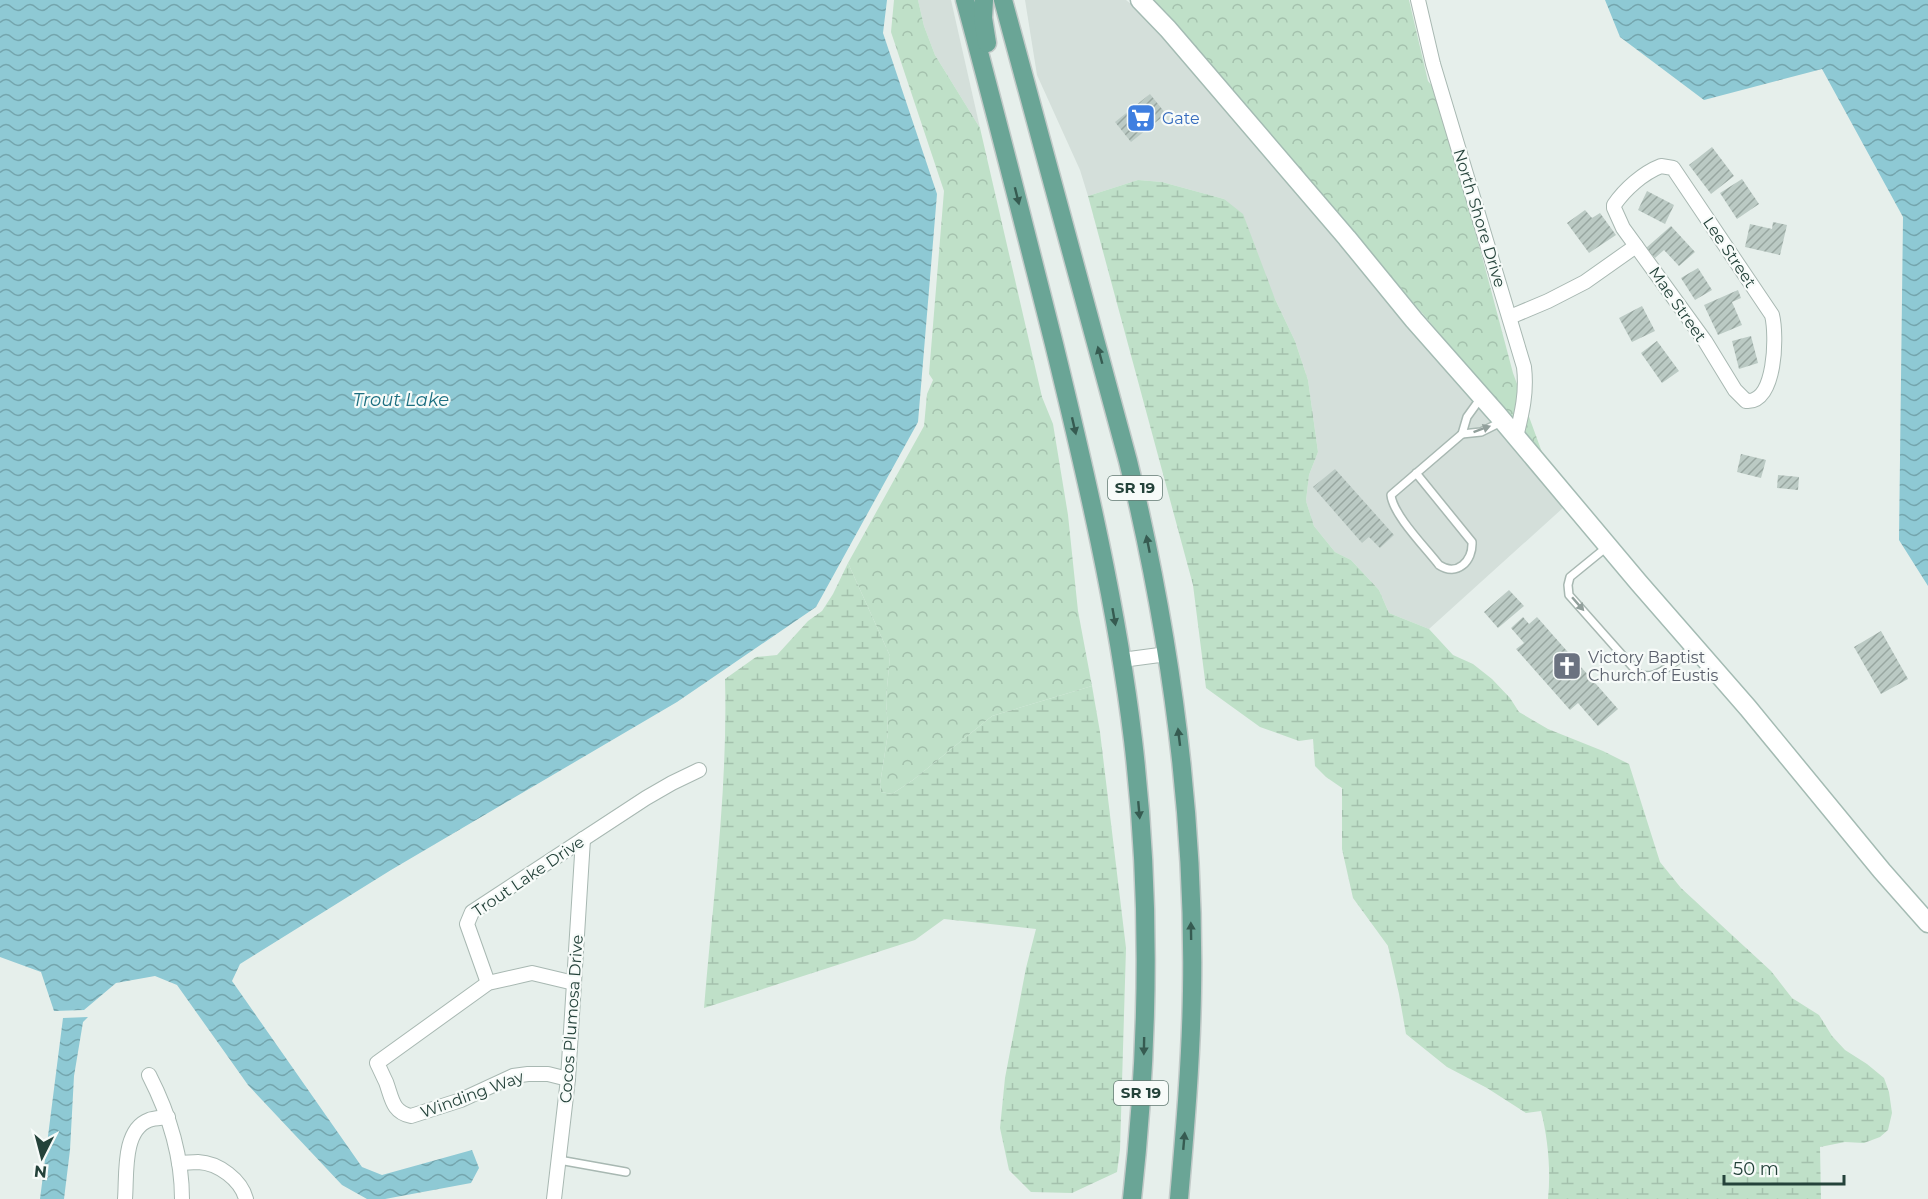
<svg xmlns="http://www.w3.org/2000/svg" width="1928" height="1199" font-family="Montserrat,sans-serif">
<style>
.built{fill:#d4dfda}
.forest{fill:url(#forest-crowns)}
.wetland{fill:url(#wetland-marsh)}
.water{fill:url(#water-waves)}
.building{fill:url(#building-hatch)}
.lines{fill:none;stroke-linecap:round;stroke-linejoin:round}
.lane-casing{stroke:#a8b8b2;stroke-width:10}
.street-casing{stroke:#a8b8b2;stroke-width:16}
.secondary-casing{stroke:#a4bbb3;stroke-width:21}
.primary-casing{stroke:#c2cac8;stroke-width:21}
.lane{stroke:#fff;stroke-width:7}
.street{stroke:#fff;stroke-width:14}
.secondary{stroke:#fff;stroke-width:18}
.primary{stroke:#6aa596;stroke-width:18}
.oneway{fill:#365b51}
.oneway2{fill:#92a09c}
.labels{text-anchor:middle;stroke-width:4.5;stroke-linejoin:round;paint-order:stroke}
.shield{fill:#f7fbf9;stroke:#637a73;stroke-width:1.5}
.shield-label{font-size:15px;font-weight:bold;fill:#24423a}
.shop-label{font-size:16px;fill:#366cbe;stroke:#f7fbf9;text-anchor:start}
.street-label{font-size:16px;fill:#24423a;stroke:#f7fbf9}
.worship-label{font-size:16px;fill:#5b616d;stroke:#f7fbf9;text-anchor:start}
.water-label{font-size:18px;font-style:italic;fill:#1c6f80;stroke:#f7fbf9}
</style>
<defs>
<pattern id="forest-crowns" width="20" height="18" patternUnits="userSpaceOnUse" patternTransform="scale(1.5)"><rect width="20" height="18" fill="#bfe0c8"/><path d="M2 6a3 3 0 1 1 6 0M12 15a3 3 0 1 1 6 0" fill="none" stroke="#a4c1ad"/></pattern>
<pattern id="wetland-marsh" width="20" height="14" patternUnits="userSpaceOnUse" patternTransform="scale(1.5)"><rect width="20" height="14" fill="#bfe0c8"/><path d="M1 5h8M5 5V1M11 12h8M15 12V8" fill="none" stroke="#a4c1ad"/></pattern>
<pattern id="water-waves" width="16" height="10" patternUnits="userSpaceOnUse" patternTransform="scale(1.5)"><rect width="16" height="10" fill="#8ec9d4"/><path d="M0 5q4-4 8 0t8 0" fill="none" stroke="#74a5ad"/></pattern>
<pattern id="building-hatch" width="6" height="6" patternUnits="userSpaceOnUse" patternTransform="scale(1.5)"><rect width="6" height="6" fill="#bbcac4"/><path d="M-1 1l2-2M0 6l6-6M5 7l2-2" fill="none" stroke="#98a6a0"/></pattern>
</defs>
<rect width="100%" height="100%" fill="#e6efeb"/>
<g class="built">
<path d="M918,0H951L980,128L935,55L924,26Z"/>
<path d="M1025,0H1126L1131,4L1162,36L1341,245L1564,507L1429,629L1389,613L1379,590L1351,560L1335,552L1314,526L1306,501L1309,475L1318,452L1308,380L1295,341L1275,299L1224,199L1162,182L1138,180L1088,196L1080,170L1037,75Z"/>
</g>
<g class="forest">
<path d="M894,0H918L924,26L935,55L980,128L1042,397L1053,424L1068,515L1078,611L1092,686L992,716L913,780L892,794L881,792L880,784L888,733L886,698L890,656L848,563L924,426L927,394L933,380L929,374L944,191L891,32Z"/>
<path d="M1152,0H1409L1428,81L1439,94L1513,373L1543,455L1166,12Z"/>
</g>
<g class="wetland">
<path d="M1138,180L1162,182L1224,199L1243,214L1275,299L1295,341L1308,380L1318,452L1309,475L1306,501L1314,526L1335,552L1351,560L1379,590L1389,613L1429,629L1453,655L1473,664L1492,679L1510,698L1519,712L1548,729L1603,751L1629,764L1660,862L1681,888L1771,971L1792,998L1819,1015L1832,1036L1845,1050L1867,1064L1884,1078L1889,1092L1892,1113L1888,1130L1880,1137L1864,1143L1845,1142L1820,1147L1821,1199H1548C1551,1170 1548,1139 1541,1111L1526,1113L1487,1088L1447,1067L1406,1034L1399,994L1388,946L1353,898L1342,849V788L1326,777L1315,766L1313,739L1299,741L1260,727L1206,688L1193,585L1088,196Z"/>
<path d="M848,563L890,656L886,698L888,733L880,784L881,792L892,794L913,780L992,716L1092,686L1100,732L1126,948L1120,1150L1117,1172L1072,1193L1031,1192L1009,1170L1000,1128L1005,1078L1026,968L1036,929L944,919L915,940L704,1008C713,900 728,787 725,679L756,657L777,655L808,621L822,611L833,594Z"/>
</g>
<g class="water">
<path d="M0,0H887L883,33L937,194L918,422L816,607L677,702L391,870L240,964L232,981L362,1167L382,1175L472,1150L479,1168L471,1183L385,1199H367L342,1185L248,1085L177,985L155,976L116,983L84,1010L54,1011L41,972L0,957Z"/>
<path d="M1605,0H1928V586L1899,540L1903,217L1822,69L1704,100L1620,37Z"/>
<path d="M88,1017L83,1022L74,1076L70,1150L64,1199H40L63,1018Z"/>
</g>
<g class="building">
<path d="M1150,94L1166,114L1131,142L1115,122Z"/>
<path d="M1712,147L1734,176L1711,194L1689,165Z"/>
<path d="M1742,179L1759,204L1737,219L1720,193Z"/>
<path d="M1647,191L1674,205L1665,224L1638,210Z"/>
<path d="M1585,210L1592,218L1600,213L1616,235L1589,253L1567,223Z"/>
<path d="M1773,222L1787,225L1780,255L1745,247L1750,224L1772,229Z"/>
<path d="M1671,226L1695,252L1679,266L1664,250L1655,258L1646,248Z"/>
<path d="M1698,268L1712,290L1695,300L1681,278Z"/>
<path d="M1738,290L1741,298L1732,302L1742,325L1718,335L1704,305Z"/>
<path d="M1642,306L1655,331L1632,342L1619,318Z"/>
<path d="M1751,336L1758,363L1739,369L1732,341Z"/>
<path d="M1657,341L1679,371L1662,383L1641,353Z"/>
<path d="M1741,454L1766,460L1761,478L1737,472Z"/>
<path d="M1335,469L1394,535L1380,548L1369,537L1362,543L1313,487Z"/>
<path d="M1778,475L1799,477L1798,490L1777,488Z"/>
<path d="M1509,590L1524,606L1498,628L1484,612Z"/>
<path d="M1523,617L1529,624L1537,617L1618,709L1598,726L1578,703L1570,710L1516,649L1524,643L1511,628Z"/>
<path d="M1881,631L1908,679L1881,694L1854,647Z"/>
</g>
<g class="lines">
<g class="lane-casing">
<g id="lane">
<path d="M1480,399L1467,417L1462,434L1481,432L1501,422"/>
<path d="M1416,473L1472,542C1473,561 1457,577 1439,565C1426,548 1393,515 1391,495L1462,434"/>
<path d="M1608,546L1570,577L1568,585L1569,595L1639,674C1656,683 1680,657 1693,647"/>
<path d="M559,1160L626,1172"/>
</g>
</g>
<g class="street-casing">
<g id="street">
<path d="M1418,0L1433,64L1524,367C1527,392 1522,413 1516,437"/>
<path d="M1661,166L1673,168L1772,315C1777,335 1776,404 1746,401L1735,390L1705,341L1623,228L1614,208V205C1625,189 1643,173 1661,166Z"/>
<path d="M1510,317L1548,301L1585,282L1636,246"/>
<path d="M1122,660L1167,654"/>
<path d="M488,983L467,924L472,912L646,798L672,783L699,770"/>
<path d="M149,1075C168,1112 182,1156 182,1199"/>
<path d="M568,1079L548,1074H528L513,1076L461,1100L411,1116C392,1112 392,1098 386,1082C383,1076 380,1069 377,1063L488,983L532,973L574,983"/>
<path d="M179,1163C185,1163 192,1162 198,1162C219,1163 241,1180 246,1199"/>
<path d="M125,1199C127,1176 122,1130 149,1120C154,1118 162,1118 168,1117"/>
<path d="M554,1199L568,1079L583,839"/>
</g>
</g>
<g class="secondary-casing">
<path id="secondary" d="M1140,0L1168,29L1347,238L1414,320L1497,414L1639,583L1748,708L1882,871L1928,923"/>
</g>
<g class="primary-casing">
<g id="primary">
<path d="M965,0C996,114 1025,229 1054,344C1086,475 1117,607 1133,740C1151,892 1149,1047 1132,1199"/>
<path d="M984,0L983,18L987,43"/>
<path d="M1003,0L1128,461C1170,634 1195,813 1192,991C1191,1061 1185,1130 1179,1199"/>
</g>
</g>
<use href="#lane" class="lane"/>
<use href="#street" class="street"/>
<use href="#secondary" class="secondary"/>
<use href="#primary" class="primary"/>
</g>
<defs><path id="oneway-solid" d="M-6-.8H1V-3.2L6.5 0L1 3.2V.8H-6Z" transform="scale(1.5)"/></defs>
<g class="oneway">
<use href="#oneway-solid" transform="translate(1017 196) rotate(76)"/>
<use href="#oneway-solid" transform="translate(1100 355) rotate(-105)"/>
<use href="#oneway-solid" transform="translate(1074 426) rotate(77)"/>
<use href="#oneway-solid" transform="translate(1148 544) rotate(-101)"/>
<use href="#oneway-solid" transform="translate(1114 617) rotate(80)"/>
<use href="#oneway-solid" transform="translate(1179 737) rotate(-97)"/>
<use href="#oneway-solid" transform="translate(1139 810) rotate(85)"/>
<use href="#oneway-solid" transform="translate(1191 931) rotate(-91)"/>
<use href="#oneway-solid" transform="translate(1144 1046) rotate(91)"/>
<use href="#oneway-solid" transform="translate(1184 1141) rotate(-85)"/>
</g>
<g class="oneway2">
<use href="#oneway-solid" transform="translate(1482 429) rotate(-20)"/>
<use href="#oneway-solid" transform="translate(1578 604) rotate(49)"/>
</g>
<defs>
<g id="supermarket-square" transform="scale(1.5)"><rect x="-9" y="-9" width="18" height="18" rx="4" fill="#3f7fe0" stroke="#f7fbf9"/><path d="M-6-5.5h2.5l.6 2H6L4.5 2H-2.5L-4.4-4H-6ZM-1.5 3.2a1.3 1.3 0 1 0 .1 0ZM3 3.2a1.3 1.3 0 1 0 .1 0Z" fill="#fff"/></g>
<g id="church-square" transform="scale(1.5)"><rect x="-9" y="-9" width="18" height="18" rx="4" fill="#6b7280" stroke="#f7fbf9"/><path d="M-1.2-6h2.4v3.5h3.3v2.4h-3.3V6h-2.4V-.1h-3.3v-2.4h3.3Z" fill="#fff"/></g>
</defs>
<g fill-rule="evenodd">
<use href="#supermarket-square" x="1141" y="118"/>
<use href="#church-square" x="1567" y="666"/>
</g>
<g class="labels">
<g class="shield">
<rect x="1108" y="476" width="54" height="24" rx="4.5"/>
<rect x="1114" y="1081" width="54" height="24" rx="4.5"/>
</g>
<g class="shield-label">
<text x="1135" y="493">SR 19</text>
<text x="1141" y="1098">SR 19</text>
</g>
<g class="shop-label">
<text x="1162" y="124">Gate</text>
</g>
<g class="street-label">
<text transform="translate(1480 218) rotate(73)" y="6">North Shore Drive</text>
<text transform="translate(1730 252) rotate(56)" y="6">Lee Street</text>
<text transform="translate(1678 304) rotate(55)" y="6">Mae Street</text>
<text transform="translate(528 876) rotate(-34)" y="6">Trout Lake Drive</text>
<text transform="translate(571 1019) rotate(-86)" y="6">Cocos Plumosa Drive</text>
<text transform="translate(472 1094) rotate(-20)" y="6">Winding Way</text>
</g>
<g class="worship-label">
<text x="1588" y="663">Victory Baptist<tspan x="1588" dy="18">Church of Eustis</tspan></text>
</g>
<g class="water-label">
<text x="401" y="406">Trout Lake</text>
</g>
</g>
<g transform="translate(42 1157) rotate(186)" stroke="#f7fbf9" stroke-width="4.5" paint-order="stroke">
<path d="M0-4.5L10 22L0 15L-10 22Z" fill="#24423a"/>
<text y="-9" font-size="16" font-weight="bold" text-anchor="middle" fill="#24423a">N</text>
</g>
<path d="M1724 1175v9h120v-9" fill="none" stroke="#24423a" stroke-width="3"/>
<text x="1733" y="1175" font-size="18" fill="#24423a" stroke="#f7fbf9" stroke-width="4.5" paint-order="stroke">50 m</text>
</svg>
